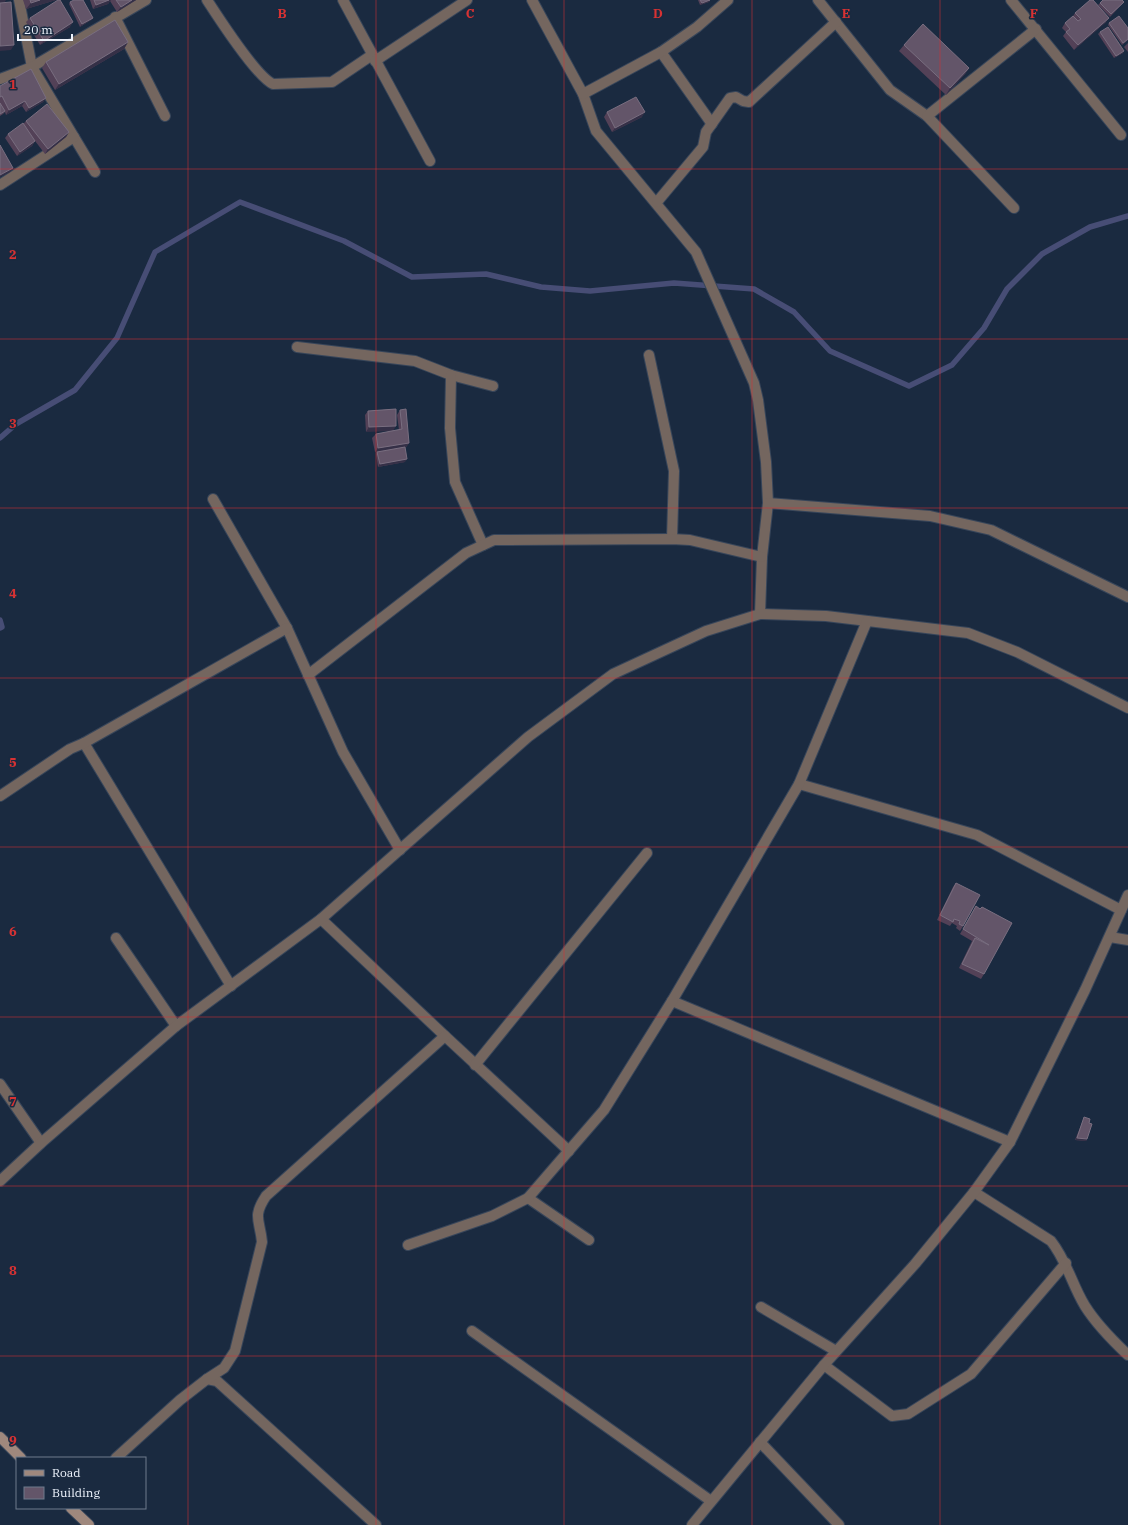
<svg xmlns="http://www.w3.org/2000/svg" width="1128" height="1525" font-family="'IBM Plex Serif',serif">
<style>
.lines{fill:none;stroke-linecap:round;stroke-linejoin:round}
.stream{stroke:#474d75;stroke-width:5.5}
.street-casing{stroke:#38465a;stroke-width:12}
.secondary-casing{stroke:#38465a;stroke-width:12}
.street{stroke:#74665f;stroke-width:10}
.secondary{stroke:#9f887d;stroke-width:10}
.wall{fill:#534157}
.shaded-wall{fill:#353047}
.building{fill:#635569;stroke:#796e80}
.grid{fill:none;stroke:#d73233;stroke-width:1;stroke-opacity:0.55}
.grid-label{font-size:13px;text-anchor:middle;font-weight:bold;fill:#d73233;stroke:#1a2a40;stroke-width:3;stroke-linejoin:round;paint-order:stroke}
</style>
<rect width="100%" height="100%" fill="#1a2a40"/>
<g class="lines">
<g class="stream">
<path d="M0,438L16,424L75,390L117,338L155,252L240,202L344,241L412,277L486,274L541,287L590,291L674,283L754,289L794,312L830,351L909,386L952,365L984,328L1007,289L1042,254L1090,227L1128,216"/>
<path d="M0,620L2,627L0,628"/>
</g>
<g class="street-casing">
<g id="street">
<path d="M19,0L32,67L95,172"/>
<path d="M207,0C218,17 257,77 273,84L332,82L372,55"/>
<path d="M343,0L430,161"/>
<path d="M532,0L583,94L596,131L696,252L754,383L758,400L766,462L768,503L762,557L760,614"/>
<path d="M818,0L890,90L927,116L1014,208"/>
<path d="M1011,0L1121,135"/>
<path d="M115,17L165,116"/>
<path d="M661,52L712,124"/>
<path d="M375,61L467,0"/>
<path d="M0,79L32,67L146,0"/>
<path d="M583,94L661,52L697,27L728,0"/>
<path d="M927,116L1036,29"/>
<path d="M0,185L74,137"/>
<path d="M657,202L703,147L706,132L730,98L736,97L743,101L749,102L836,22"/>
<path d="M297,347L415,361L451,375L493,386"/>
<path d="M649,355L674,471L672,539"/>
<path d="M451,375L450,428L455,482L483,545"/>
<path d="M213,499L287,628L343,752L400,850"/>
<path d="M768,503L930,516L991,530L1128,597"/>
<path d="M308,675L466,553L494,540L672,539L690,540L762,557"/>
<path d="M84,743L231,986"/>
<path d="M799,784L977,835L1121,910"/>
<path d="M0,796L70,749L84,743L287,628"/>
<path d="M321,919L445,1036L569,1151"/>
<path d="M1110,937L1128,940"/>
<path d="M116,938L176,1026"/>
<path d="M672,1001L1010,1142"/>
<path d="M475,1065L647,853"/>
<path d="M0,1084L41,1143"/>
<path d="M0,1181L41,1143L176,1026L321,919L528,737L613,674L706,631L760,614L826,616L968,633L1017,652L1128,708"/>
<path d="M974,1192L1051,1241C1067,1261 1072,1285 1085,1306C1097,1325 1112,1340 1128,1355"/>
<path d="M528,1198L589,1240"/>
<path d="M408,1245L492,1216L528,1198L604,1110L672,1001L799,784L867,621"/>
<path d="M761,1307L836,1351"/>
<path d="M472,1331L711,1501"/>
<path d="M824,1365L892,1416L908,1414L971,1374L1066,1263"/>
<path d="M207,1379L217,1381L376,1525"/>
<path d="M760,1442L839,1525"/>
<path d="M116,1458L180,1400L207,1379L224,1368L235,1351L262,1242C260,1220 252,1217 266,1196L445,1036"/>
<path d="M692,1525L824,1365L915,1264L974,1192L1010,1142L1085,990L1128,895"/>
</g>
</g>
<g class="secondary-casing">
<g id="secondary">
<path d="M0,1437L21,1458"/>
<path d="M71,1508L89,1525"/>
</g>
</g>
<use href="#street" class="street"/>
<use href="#secondary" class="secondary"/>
</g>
<g class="wall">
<path d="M23,0H56L26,9Z"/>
<path d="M90,0H136L117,12L110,1L108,4L93,9Z"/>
<path d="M698,0H710L709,2L700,5Z"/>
<path d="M70,2L93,18L91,20L80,27L69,4Z"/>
<path d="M1124,2L1110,17L1098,5L1100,3Z"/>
<path d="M1075,13L1106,22L1074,50L1063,36L1066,32L1062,28L1065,23L1073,16Z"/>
<path d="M30,18L70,27L40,45L26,22Z"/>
<path d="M1109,23L1128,40L1122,45L1108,25Z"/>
<path d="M1100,32L1123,53L1114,58L1098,34Z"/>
<path d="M128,42L124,49L55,90L42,68L46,62Z"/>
<path d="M1128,43V52L1124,47Z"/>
<path d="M904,45L969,68L965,74L946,95L899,51Z"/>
<path d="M0,86L46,98L43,102L26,112L22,106L6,115L5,112L3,114L0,116Z"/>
<path d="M607,112L642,117L612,132L604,117Z"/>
<path d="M26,121L69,132L66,137L45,154L32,137L35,141L32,146L17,156L5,138L8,134L23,124Z"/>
<path d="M396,409L366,432L365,415L368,411Z"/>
<path d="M400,410L409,443L406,447H405V462L378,467L376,454L377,452L393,449L375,452L372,438L376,434L399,430L397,415Z"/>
<path d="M956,883L963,926L960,931L956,928L957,926L952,923L950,926L937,920L953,887Z"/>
<path d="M976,906L980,909L982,907L984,974L981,979L959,968L972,941L960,934Z"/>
<path d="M1084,1117L1087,1139L1086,1141L1075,1140L1083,1120Z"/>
</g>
<g class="shaded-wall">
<path d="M0,0H6L5,2L0,3Z"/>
<path d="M40,0H56L26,9L31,3Z"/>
<path d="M109,0H111L108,4L93,9L96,5Z"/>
<path d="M132,0H136L117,12L121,7Z"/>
<path d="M710,0L709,2L700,5L702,3Z"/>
<path d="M93,18L91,20L80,27L82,24Z"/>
<path d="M1109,18L1106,22L1074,50L1078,45Z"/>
<path d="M73,22L70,27L40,45L44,41Z"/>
<path d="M128,42L124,49L55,90L59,84Z"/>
<path d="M14,45L11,50L0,51V46Z"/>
<path d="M1124,51L1123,53L1114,58L1116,56Z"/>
<path d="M969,68L965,74L946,95L950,88Z"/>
<path d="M46,98L43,102L26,112L29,108Z"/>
<path d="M25,101L22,106L6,115L9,110Z"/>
<path d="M645,112L642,117L612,132L615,128Z"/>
<path d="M69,132L66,137L45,154L48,149Z"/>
<path d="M35,141L32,146L17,156L20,152Z"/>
<path d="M13,168L10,172L0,177V175Z"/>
<path d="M396,426L393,431L366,432L369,427Z"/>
<path d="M409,443L406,447L375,452L378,448Z"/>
<path d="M407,459L405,462L378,467L380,464Z"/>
<path d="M1077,1138L1087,1139L1086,1141L1075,1140Z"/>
</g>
<g class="building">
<path d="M30,0H40L31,3Z"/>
<path d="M58,0H60L73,22L44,41L30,18Z"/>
<path d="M74,0H83L93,18L82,24L70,2Z"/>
<path d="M94,0H109L96,5Z"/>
<path d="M116,0H132L121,7Z"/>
<path d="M700,0H710L702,3Z"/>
<path d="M1090,0H1093L1109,18L1078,45L1066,32L1070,29L1065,23L1073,16L1078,21L1081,19L1075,13Z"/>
<path d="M1103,0H1122L1124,2L1111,14L1100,3Z"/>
<path d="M11,2L14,45L0,46V3Z"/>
<path d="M1119,16L1128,28V39L1123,43L1109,23Z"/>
<path d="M115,20L128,42L59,84L46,62Z"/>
<path d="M923,24L969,68L950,88L904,45Z"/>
<path d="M1108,27L1124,51L1116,56L1100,32Z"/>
<path d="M31,69L46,98L29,108L25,101L9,110L2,96L0,97V86Z"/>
<path d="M636,97L645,112L615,128L607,112Z"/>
<path d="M0,103L5,111L0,114Z"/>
<path d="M47,104L69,132L48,149L26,121Z"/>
<path d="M23,123L35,141L20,152L8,134Z"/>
<path d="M0,145L13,168L0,175Z"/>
<path d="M396,409V426L369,427L368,411Z"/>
<path d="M406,409L409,443L378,448L376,434L402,429L400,410Z"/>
<path d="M405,447L407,459L380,464L377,452Z"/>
<path d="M956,883L980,895L963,926L959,924L960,921L954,919L953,922L940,915Z"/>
<path d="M976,906L980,909L982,907L1012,923L984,974L962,964L975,938L989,945L963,929Z"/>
<path d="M1084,1117L1090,1119L1089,1123L1092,1124L1087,1139L1077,1138Z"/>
</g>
<path class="grid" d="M188,0V1525M376,0V1525M564,0V1525M752,0V1525M940,0V1525M0,169H1128M0,339H1128M0,508H1128M0,678H1128M0,847H1128M0,1017H1128M0,1186H1128M0,1356H1128"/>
<g class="grid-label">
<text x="282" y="18">B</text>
<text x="470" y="18">C</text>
<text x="658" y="18">D</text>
<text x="846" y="18">E</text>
<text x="1034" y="18">F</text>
<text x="13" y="89">1</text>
<text x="13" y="259">2</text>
<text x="13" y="428">3</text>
<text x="13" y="598">4</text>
<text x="13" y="767">5</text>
<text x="13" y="936">6</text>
<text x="13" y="1106">7</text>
<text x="13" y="1275">8</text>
<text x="13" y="1445">9</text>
</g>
<rect x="16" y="1457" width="130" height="52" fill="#1a2a40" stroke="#6f7b8c"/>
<rect x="24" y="1470" width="20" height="6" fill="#9f887d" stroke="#6f7b8c"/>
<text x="52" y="1477" font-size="12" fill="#eef4fd">Road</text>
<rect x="24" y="1487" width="20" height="12" fill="#635569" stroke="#6f7b8c"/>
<text x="52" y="1497" font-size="12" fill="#eef4fd">Building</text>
<path d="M18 34v6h54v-6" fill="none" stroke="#eef4fd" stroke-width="2"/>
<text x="24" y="34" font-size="12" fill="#eef4fd" stroke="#1a2a40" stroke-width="3" paint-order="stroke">20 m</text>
</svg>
